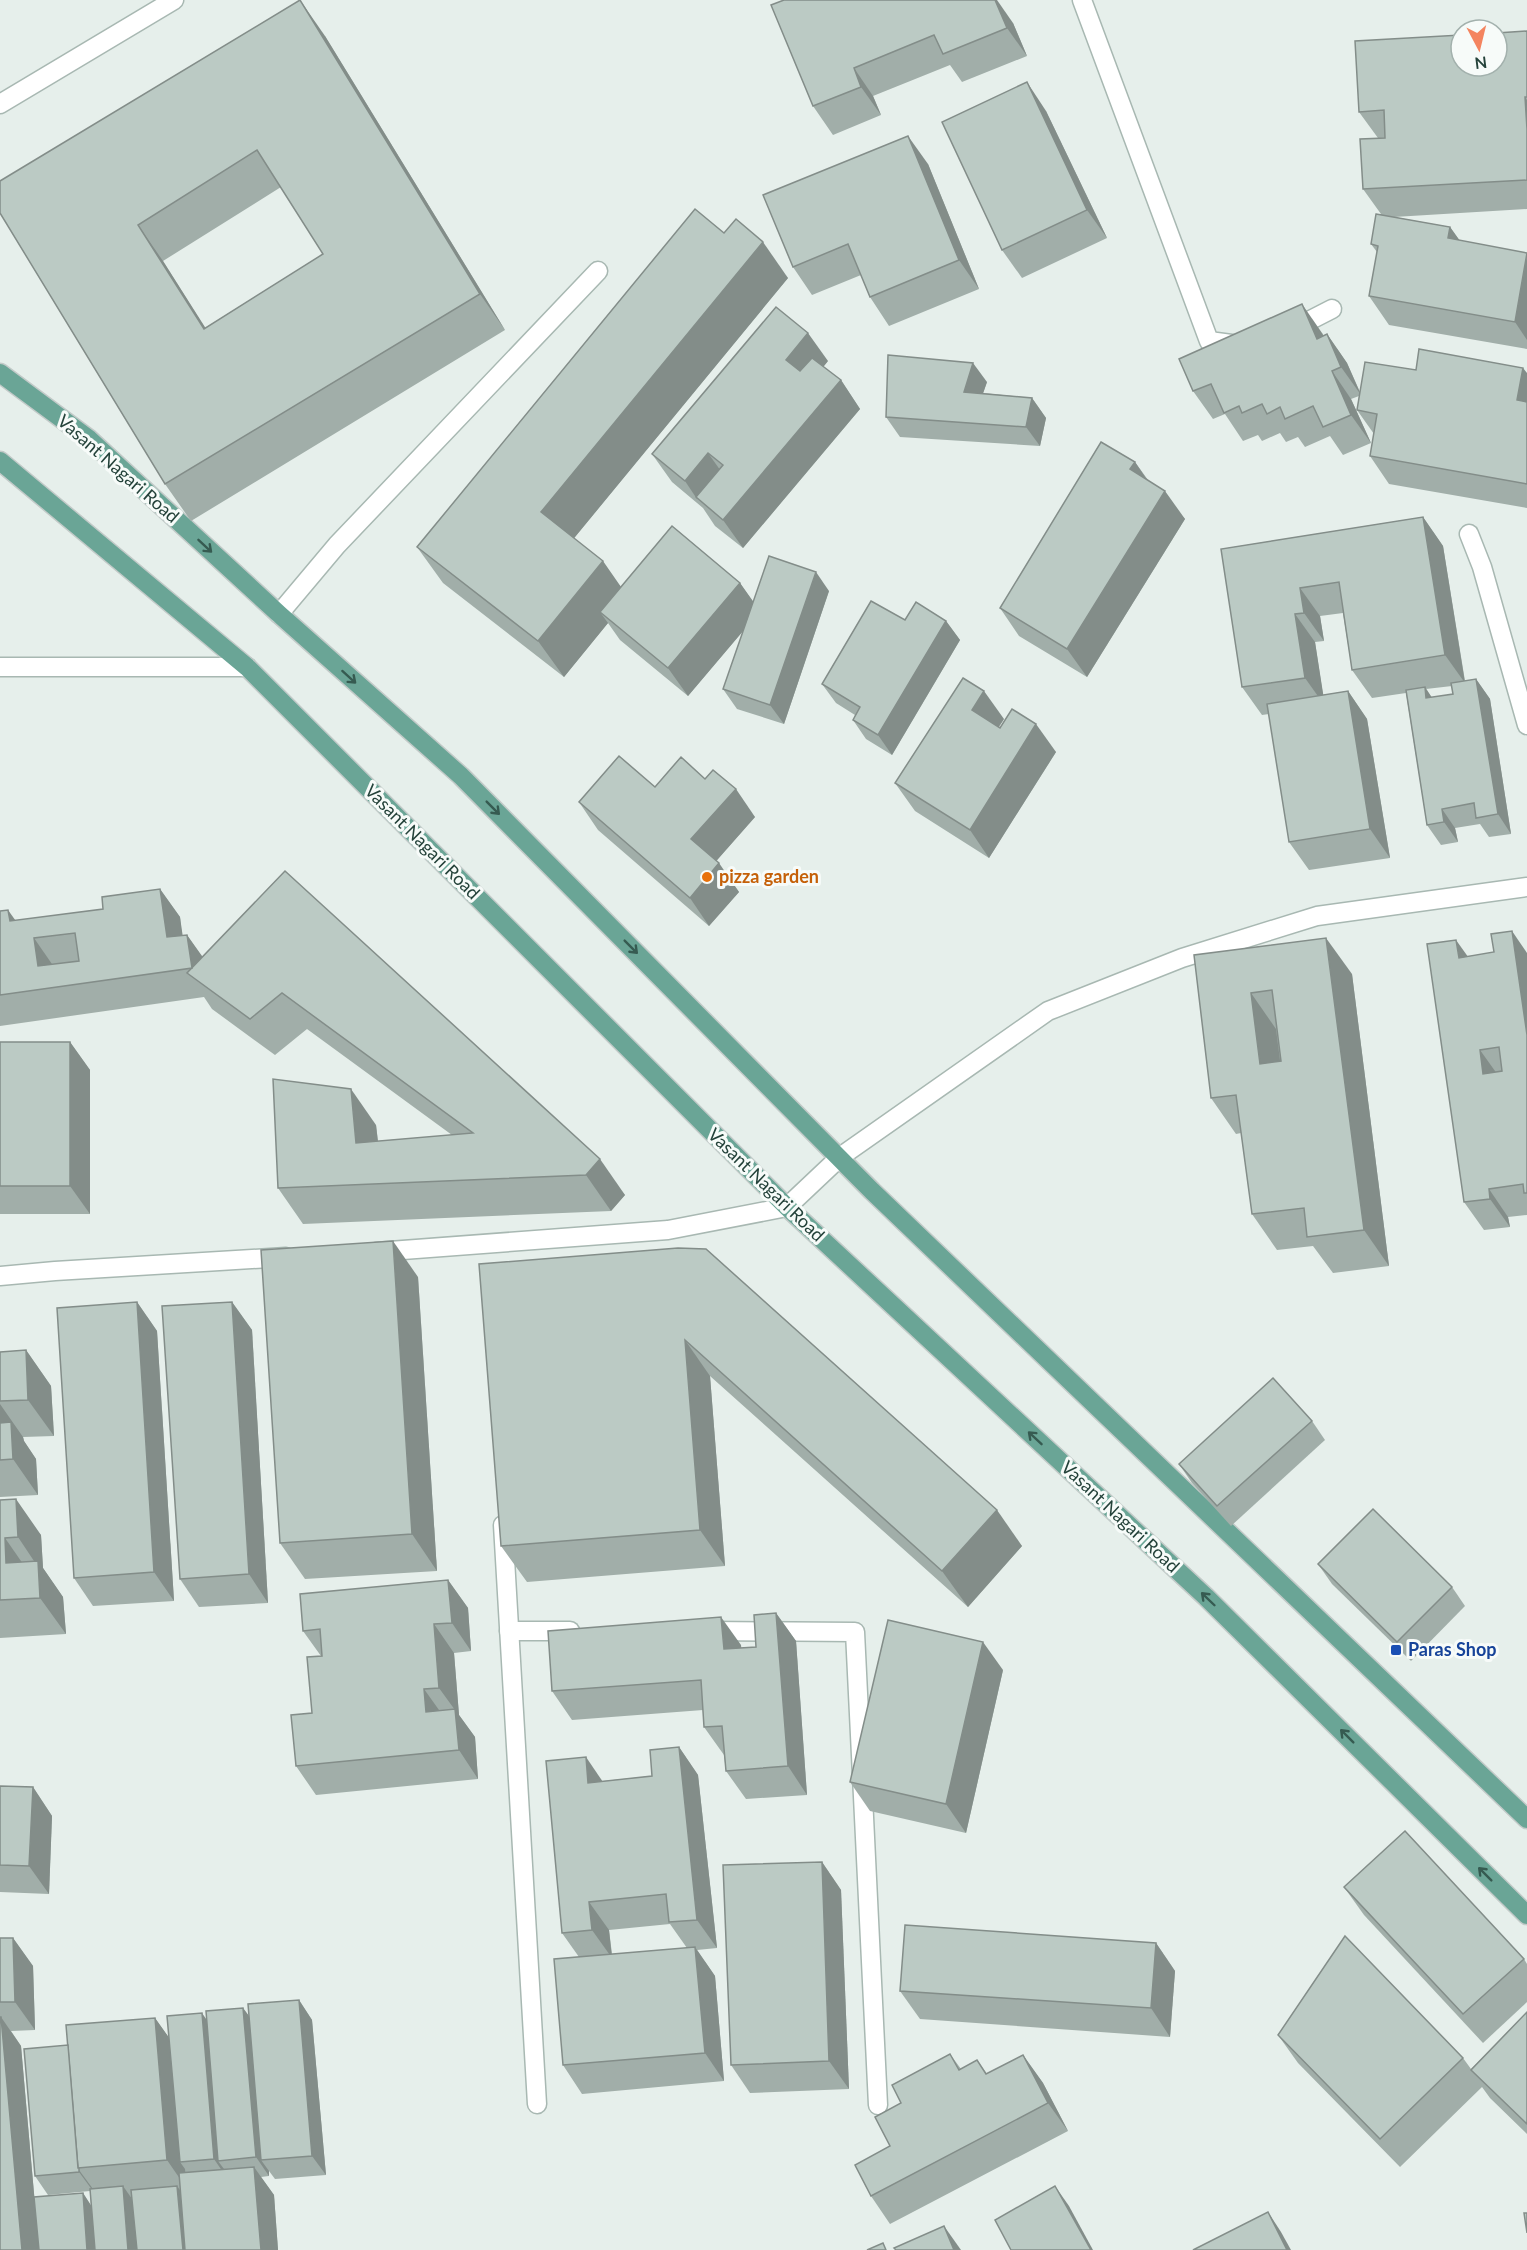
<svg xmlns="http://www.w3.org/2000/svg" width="1527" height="2250" font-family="Lato,sans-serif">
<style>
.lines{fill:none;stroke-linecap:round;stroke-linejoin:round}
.minor-casing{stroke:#a8b8b2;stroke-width:21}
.tertiary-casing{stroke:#a8b8b2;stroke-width:21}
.primary-casing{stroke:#c2cac8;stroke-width:21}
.minor{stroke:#fff;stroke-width:18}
.tertiary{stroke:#fff;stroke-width:18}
.primary{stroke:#6aa596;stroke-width:18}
.wall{fill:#a1aea9;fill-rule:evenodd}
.shaded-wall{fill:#838d89}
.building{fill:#bbcac4;stroke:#838d89;stroke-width:1.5;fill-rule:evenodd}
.oneway{stroke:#365b51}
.food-dot{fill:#e8710a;stroke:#f7fbf9;stroke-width:2}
.transit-dot{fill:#1a4fb4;stroke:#f7fbf9;stroke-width:2}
.labels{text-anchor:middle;stroke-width:6;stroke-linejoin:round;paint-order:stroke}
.street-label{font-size:18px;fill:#24423a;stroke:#f7fbf9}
.food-label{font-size:18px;font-weight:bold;fill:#c56008;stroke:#f7fbf9;text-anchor:start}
.transit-label{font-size:18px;font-weight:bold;fill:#164399;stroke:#f7fbf9;text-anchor:start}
</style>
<rect width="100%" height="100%" fill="#e6efeb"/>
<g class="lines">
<g class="minor-casing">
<g id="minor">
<path d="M1082,0L1209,341L1239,345"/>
<path d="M1291,330L1332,309"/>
<path d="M1469,534L1482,567L1527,725"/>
<path d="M279,614L337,545L598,271"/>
<path d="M0,667H247"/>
<path d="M376,1252L668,1230L787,1207L840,1157L1048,1011L1182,958L1317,916L1527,887"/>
<path d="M0,1276L55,1271L286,1257"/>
<path d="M503,1525L537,2104"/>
<path d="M509,1631H570"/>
<path d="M709,1631L855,1632L878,2105"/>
</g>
</g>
<g class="tertiary-casing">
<path id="tertiary" d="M0,104L174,0"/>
</g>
<g class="primary-casing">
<g id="primary">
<path d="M0,373L89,439L279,614L461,776L872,1191L1527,1819"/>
<path d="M0,461L247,667L787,1207L1206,1597L1527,1915"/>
</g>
</g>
<use href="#minor" class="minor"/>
<use href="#tertiary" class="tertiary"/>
<use href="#primary" class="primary"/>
</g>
<g class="wall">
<path d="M784,0L1013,23L1027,56L962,82L950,65L873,96L881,115L833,135L813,106Z"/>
<path d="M1527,31V209L1394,217L1450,227L1460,241L1527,253V349L1389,325L1369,296L1377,252L1371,244L1381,214L1363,189L1378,138L1359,112Z"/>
<path d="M325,36L505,330L191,521L165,484L0,213ZM281,187L323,254L205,328L163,261Z"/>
<path d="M1046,111L1107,238L1022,278L1002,250Z"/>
<path d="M928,164L979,289L889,326L870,297L861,275L812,295L793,267Z"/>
<path d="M724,233L788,278L574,538L621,587L740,583L753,602L829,591L784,724L737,709L723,689L743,631L688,696L620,640L608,623L564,677L443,583L417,547Z"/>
<path d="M1322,333L1324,336L1327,334L1347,363L1360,392L1416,370L1527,373V508L1389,484L1370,456L1374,434L1357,410L1359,396L1351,399L1371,443L1343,455L1330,436L1305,447L1298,437L1286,442L1280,433L1262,441L1258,435L1243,441L1225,414L1213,419L1193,391Z"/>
<path d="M828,361L823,367L841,380L860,409L743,548L715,526L703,508L672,482L652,454Z"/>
<path d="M987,382L983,393L1032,398L1046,418L1040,446L900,437L886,417Z"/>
<path d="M1135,462L1148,480L1185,519L1087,677L1019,636L1000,608Z"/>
<path d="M1423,517L1443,546L1465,681L1476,679L1490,699L1511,834L1489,837L1480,824L1455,828L1458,842L1441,845L1427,825L1406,693L1372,698L1352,670L1343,613L1320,616L1324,641L1315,642L1323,695L1348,691L1367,719L1390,858L1309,870L1289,842L1269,714L1262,715L1242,687L1221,549ZM1452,686L1453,694L1432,698L1426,689Z"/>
<path d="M905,620L946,621L960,640L892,755L866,739L853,720L855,715L836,703L822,684Z"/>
<path d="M1004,719L999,727L1056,752L989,858L915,811L895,783Z"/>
<path d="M705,779L755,817L716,861L739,892L709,926L598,830L579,802Z"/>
<path d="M285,871L625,1195L611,1211L303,1224L278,1188L376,1125L378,1141L452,1135L307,1029L275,1055L212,1009L204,997L0,1026V911L16,921L103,909L160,889L180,917L182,936L187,935L202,957Z"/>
<path d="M1527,953V1215L1508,1217L1510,1227L1484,1230L1464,1202L1468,956Z"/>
<path d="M1194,955L1352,974L1389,1266L1333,1273L1313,1246L1277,1250L1252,1214L1241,1133L1236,1134L1211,1098Z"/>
<path d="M0,1042H70L90,1070V1214H0Z"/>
<path d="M678,1248L1022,1546L968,1607L710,1376L725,1566L527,1582L501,1546Z"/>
<path d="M418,1277L437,1571L305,1579L280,1543Z"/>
<path d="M137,1302L157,1331L174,1601L93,1606L74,1578Z"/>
<path d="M232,1302L252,1330L268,1603L199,1607L180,1579Z"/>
<path d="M26,1350L51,1386L54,1436L23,1437L24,1441L36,1459L38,1495L0,1497V1352Z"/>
<path d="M1312,1421L1325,1440L1231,1526L1192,1483L1179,1464Z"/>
<path d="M0,1500L41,1535L43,1568L63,1597L66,1634L0,1638Z"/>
<path d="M1318,1564L1452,1587L1465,1606L1411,1661L1332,1584Z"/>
<path d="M448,1580L468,1608L471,1651L454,1653L459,1715L475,1737L478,1779L316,1795L296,1766L312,1713L321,1656L303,1631Z"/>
<path d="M776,1613L796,1641L807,1795L746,1799L726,1771L724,1755L704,1727L703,1710L572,1720L552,1691L741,1645V1648L756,1647Z"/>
<path d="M1003,1670L966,1833L870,1811L850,1782Z"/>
<path d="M679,1747L698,1775L717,1948L697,1950L715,1976L724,2081L582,2094L563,2065L579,1957L562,1933L603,1781L652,1776ZM670,1924L687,1948L612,1954L609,1930Z"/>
<path d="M0,1786L33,1787L52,1816L49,1894L0,1892Z"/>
<path d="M822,1862L841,1890L849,2089L750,2093L731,2065Z"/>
<path d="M1344,1887L1524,1959L1527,1964V2002L1483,2043L1364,1915Z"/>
<path d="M0,1938H13L33,1966L35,2030L11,2031L21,2046L39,2250H0Z"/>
<path d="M1156,1943L1175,1971L1170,2037L920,2019L900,1991Z"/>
<path d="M299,2000L312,2020L326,2175L275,2179L269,2171V2176L261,2177L274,2195L278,2250H39L83,2193L91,2206L90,2191L48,2195L35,2176L68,2045L155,2018L169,2038L207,2020L243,2008L249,2016Z"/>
<path d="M1527,2012V2134L1490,2098L1482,2087L1400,2167L1298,2063L1278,2035L1463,2058L1471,2069Z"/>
<path d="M950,2054L961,2069L977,2060L987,2074L1023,2055L1043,2083L1068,2131L890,2224L871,2196L890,2146L901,2103Z"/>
</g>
<g class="shaded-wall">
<path d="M300,0L325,36L505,330L480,294Z"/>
<path d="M995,0H997L1013,23L1027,56L1007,28Z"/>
<path d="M854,68L873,96L881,115L861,87Z"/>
<path d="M1027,82L1046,111L1107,238L1087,210Z"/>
<path d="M1525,97L1527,100V129Z"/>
<path d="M908,136L928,164L979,289L959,260Z"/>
<path d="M138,225L163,261L229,365L204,329Z"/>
<path d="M1450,227L1470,255L1448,238Z"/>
<path d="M763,242L788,278L566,548L541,512Z"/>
<path d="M1527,255V340L1515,322Z"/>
<path d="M1302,304L1322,333L1337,367L1317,339Z"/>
<path d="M808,333L828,361L806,388L786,360Z"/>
<path d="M1327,334L1347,363L1361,395L1341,367Z"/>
<path d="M973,363L987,382L977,411L964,392Z"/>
<path d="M1523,368L1527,373V414L1517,400Z"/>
<path d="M1332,371L1351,399L1371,443L1351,415Z"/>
<path d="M841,380L860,409L743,548L723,520Z"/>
<path d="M1032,398L1046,418L1040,446L1026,427Z"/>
<path d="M708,453L728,481L697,499L685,481Z"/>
<path d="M1135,462L1154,490L1130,469Z"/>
<path d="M1165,491L1185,519L1087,677L1067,649Z"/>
<path d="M1423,517L1443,546L1465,683L1445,655Z"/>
<path d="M603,561L628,597L600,612L608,623L564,677L538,641Z"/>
<path d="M816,572L829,591L784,724L770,705Z"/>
<path d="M740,583L760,611L688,696L668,668Z"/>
<path d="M1300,588L1320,616L1324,641L1304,613Z"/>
<path d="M1295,614L1315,642L1325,706L1305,678Z"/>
<path d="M946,621L960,640L892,755L878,735Z"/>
<path d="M1476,679L1490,699L1511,834L1498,814Z"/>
<path d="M1425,687L1438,707L1426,698Z"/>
<path d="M984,691L1004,719L991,738L972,710Z"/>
<path d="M1348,691L1367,719L1390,858L1370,829Z"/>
<path d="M1036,724L1056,752L989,858L970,830Z"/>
<path d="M736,789L755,817L711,867L691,839Z"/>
<path d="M1442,809L1455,828L1458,842L1444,822Z"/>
<path d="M719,863L739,892L709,926L690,898Z"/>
<path d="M160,889L180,917L187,966L167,937Z"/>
<path d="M8,910L28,938L10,921Z"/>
<path d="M1512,931L1527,953V1035Z"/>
<path d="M187,935L207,963L192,968Z"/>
<path d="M34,938L54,967L38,966Z"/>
<path d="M1326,938L1352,974L1389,1266L1364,1230Z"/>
<path d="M1456,940L1476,968L1459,958Z"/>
<path d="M1251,993L1276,1029L1285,1100L1260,1064Z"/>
<path d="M70,1042L90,1070V1214L70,1186Z"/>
<path d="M1480,1050L1500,1078L1483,1074Z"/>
<path d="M351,1089L376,1125L382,1179L356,1143Z"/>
<path d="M600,1159L625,1195L611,1211L586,1175Z"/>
<path d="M1489,1189L1508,1217L1510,1227L1490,1199Z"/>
<path d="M393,1241L418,1277L437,1571L412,1534Z"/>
<path d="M137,1302L157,1331L174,1601L154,1572Z"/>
<path d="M232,1302L252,1330L268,1603L249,1574Z"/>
<path d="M685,1340L710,1376L725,1566L700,1530Z"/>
<path d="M26,1350L51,1386L54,1436L28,1400Z"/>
<path d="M0,1404L23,1437L24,1441L36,1459L38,1495L13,1459L0,1424Z"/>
<path d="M16,1499L41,1535L43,1568L63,1597L66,1634L40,1598L38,1567L18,1537Z"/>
<path d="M997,1510L1022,1546L968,1607L942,1571Z"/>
<path d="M5,1538L30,1574L32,1599L6,1563Z"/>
<path d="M448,1580L468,1608L471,1651L452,1623Z"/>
<path d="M776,1613L796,1641L807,1795L788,1766Z"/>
<path d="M721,1617L741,1645L744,1677L724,1649Z"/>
<path d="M434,1624L454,1653L459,1715L475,1737L478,1779L459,1750L455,1710L439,1688Z"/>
<path d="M983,1642L1003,1670L966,1833L946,1804Z"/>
<path d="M424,1689L444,1717L426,1712Z"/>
<path d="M679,1747L698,1775L717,1948L697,1920Z"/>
<path d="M586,1757L605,1785L588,1783Z"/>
<path d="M33,1787L52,1816L49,1894L29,1866Z"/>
<path d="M822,1862L841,1890L849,2089L829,2061Z"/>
<path d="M589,1902L609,1930L612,1958L592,1930Z"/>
<path d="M13,1938L33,1966L35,2030L15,2002Z"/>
<path d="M1156,1943L1175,1971L1170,2037L1151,2008Z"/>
<path d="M695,1947L715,1976L724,2081L705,2053Z"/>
<path d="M299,2000L312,2020L326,2175L312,2156Z"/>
<path d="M243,2008L257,2027L261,2160L269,2171V2176L256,2157Z"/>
<path d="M202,2013L215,2032L218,2161L227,2173V2178L214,2159Z"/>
<path d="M1,2017L21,2046L39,2250H22Z"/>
<path d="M155,2018L175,2046L180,2162L185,2169L187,2189L167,2160Z"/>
<path d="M1023,2055L1043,2083L1068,2131L1048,2103Z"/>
<path d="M254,2167L274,2195L278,2250H261Z"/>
<path d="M79,2170L93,2189V2191L79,2172Z"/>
<path d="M123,2186L137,2206L140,2250H128Z"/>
<path d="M177,2186L191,2205L195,2250H183Z"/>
<path d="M1055,2186L1069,2206L1093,2250H1091Z"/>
<path d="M83,2193L96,2213L99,2250H87Z"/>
<path d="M1268,2212L1281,2232L1291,2250H1287Z"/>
<path d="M944,2226L961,2250H954Z"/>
</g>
<g class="building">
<path d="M300,0L480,294L165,484L0,213V181ZM257,150L323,254L204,329L138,225Z"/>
<path d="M784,0H995L1007,28L943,54L934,35L854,68L861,87L813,106L771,5Z"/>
<path d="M1527,31V97H1525L1527,129V180L1363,189L1360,139L1385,138L1384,110L1359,112L1355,41L1461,35V66H1497V33Z"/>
<path d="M1027,82L1087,210L1002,250L942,122Z"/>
<path d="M908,136L959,260L870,297L848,244L793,267L763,195Z"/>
<path d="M695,209L724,233L736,219L763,242L541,512L603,561L538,641L417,547Z"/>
<path d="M1376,214L1450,227L1448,238L1527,253L1515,322L1369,296L1378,246L1371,244Z"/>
<path d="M1302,304L1317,339L1327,334L1341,367L1332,371L1351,415L1323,427L1313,406L1285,419L1280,407L1267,414L1262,404L1242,413L1239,406L1224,413L1211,384L1193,391L1179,359Z"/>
<path d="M776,307L808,333L786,360L800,371L812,358L841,380L723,520L696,497L723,465L708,453L685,481L652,454Z"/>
<path d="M1419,349L1523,368L1517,400L1527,402V484L1370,456L1377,414L1357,410L1365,362L1416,370Z"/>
<path d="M888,355L973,363L964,392L1032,398L1026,427L886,417Z"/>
<path d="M1101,442L1135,462L1130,469L1165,491L1067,649L1000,608Z"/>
<path d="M1423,517L1445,655L1352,670L1339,582L1300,588L1304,613L1295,614L1305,678L1242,687L1221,549Z"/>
<path d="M672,526L740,583L668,668L600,612Z"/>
<path d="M769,556L816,572L770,705L723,689Z"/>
<path d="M871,601L905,620L916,602L946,621L878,735L853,720L860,707L822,684Z"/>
<path d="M963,678L984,691L972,710L1000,728L1012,709L1036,724L970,830L895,783Z"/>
<path d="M1476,679L1498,814L1476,818L1474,803L1442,809L1444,822L1427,825L1406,690L1425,687L1426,698L1453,694L1451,683Z"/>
<path d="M1348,691L1370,829L1289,842L1267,704Z"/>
<path d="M619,756L655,787L681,757L705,779L713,770L736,789L691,839L719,863L690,898L579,802Z"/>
<path d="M285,871L600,1159L586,1175L278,1188L273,1079L351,1089L356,1143L473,1133L282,993L250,1019L187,973Z"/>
<path d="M160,889L167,937L187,935L192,968L0,995V911L8,910L10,921L103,909L102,897ZM75,933L79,961L38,966L34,938Z"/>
<path d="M1512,931L1527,1035V1193H1524L1523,1184L1489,1189L1490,1199L1464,1202L1427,944L1456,940L1459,958L1494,952L1491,934ZM1499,1047L1502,1071L1483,1074L1480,1050Z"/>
<path d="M1326,938L1364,1230L1307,1237L1304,1208L1252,1214L1236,1095L1211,1098L1194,955ZM1272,990L1281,1061L1260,1064L1251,993Z"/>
<rect x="0" y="1042" width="70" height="144"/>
<path d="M393,1241L412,1534L280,1543L261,1250Z"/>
<path d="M678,1248L706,1249L997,1510L942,1571L685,1340L700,1530L501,1546L479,1264Z"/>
<path d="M137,1302L154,1572L74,1578L57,1308Z"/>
<path d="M232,1302L249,1574L180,1579L162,1306Z"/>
<path d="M26,1350L28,1400L0,1401V1352Z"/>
<path d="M1273,1378L1312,1421L1217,1506L1179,1464Z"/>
<path d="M11,1422L13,1459L0,1460V1423Z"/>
<path d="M16,1499L18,1537L5,1538L6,1563L38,1561L40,1598L0,1600V1500Z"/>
<path d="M1373,1509L1452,1587L1397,1642L1318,1564Z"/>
<path d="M448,1580L452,1623L434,1624L439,1688L424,1689L426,1712L455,1709L459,1750L296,1766L291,1715L312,1713L307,1657L322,1656L320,1629L303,1631L300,1594Z"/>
<path d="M776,1613L788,1766L726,1771L722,1726L704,1727L701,1680L552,1691L548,1631L721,1617L724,1649L756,1647L754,1615Z"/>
<path d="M888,1620L983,1642L946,1804L850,1782Z"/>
<path d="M679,1747L697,1920L669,1922L666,1894L589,1902L592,1930L562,1933L546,1761L586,1757L588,1783L652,1776L650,1750Z"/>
<path d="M0,1786L33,1787L29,1866L0,1865Z"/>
<path d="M1405,1831L1524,1959L1463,2014L1344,1887Z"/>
<path d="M822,1862L829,2061L731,2065L723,1865Z"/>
<path d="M905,1925L1156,1943L1151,2008L900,1991Z"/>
<path d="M1345,1936L1463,2058L1380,2139L1278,2035Z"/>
<path d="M0,1938H13L15,2002H0Z"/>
<path d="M695,1947L705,2053L563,2065L554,1959Z"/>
<path d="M299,2000L312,2156L261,2160L248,2004Z"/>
<path d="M243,2008L256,2157L218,2161L206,2011Z"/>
<path d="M1527,2012V2124L1471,2070Z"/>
<path d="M202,2013L214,2159L180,2162L167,2016Z"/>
<path d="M0,2017H1L22,2250H0Z"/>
<path d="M155,2018L167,2160L78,2168L66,2025Z"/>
<path d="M68,2045L78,2168H79V2172L35,2176L24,2049Z"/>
<path d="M950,2054L959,2070L977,2060L986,2074L1023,2055L1048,2103L871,2196L855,2165L890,2146L875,2117L901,2103L892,2085Z"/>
<path d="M254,2167L261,2250H185L179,2173Z"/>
<path d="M123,2186L128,2250H95L90,2189Z"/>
<path d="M177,2186L183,2250H137L131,2190Z"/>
<path d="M1055,2186L1091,2250H1011L995,2220Z"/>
<path d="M83,2193L87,2250H39L34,2197Z"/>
<path d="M1268,2212L1287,2250H1193Z"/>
<path d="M1524,2213H1527V2233Z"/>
<path d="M944,2226L954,2250H896L894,2248Z"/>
<path d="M883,2243L886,2250H867Z"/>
</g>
<defs><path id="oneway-shaft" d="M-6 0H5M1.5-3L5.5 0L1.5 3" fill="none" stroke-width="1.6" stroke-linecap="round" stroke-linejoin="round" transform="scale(1.5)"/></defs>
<g class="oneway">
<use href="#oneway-shaft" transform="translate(205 546) rotate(43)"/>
<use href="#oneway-shaft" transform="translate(349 677) rotate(42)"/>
<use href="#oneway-shaft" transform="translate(493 808) rotate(45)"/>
<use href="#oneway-shaft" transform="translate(631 947) rotate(45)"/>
<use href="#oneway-shaft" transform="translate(1035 1438) rotate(-137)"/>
<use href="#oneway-shaft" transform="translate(1208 1599) rotate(-136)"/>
<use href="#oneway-shaft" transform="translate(1347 1736) rotate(-135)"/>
<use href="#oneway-shaft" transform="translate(1485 1874) rotate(-135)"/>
</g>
<circle class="food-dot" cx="707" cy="877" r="6"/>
<rect class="transit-dot" x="1390" y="1644" width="12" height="12" rx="3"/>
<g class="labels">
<g class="street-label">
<text transform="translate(118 469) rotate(41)" y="6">Vasant Nagari Road</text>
<text transform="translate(422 842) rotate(45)" y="6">Vasant Nagari Road</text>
<text transform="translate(766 1185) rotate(44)" y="6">Vasant Nagari Road</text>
<text transform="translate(1120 1517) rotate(43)" y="6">Vasant Nagari Road</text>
</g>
<g class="food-label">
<text x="719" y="883">pizza garden</text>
</g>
<g class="transit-label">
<text x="1408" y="1656">Paras Shop</text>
</g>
</g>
<g transform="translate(1479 48) rotate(173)"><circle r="28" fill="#f7fbf9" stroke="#a3b1ad" stroke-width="1.5"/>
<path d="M0-4.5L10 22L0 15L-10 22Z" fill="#f4845f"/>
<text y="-9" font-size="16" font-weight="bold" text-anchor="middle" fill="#24423a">N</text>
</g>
</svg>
